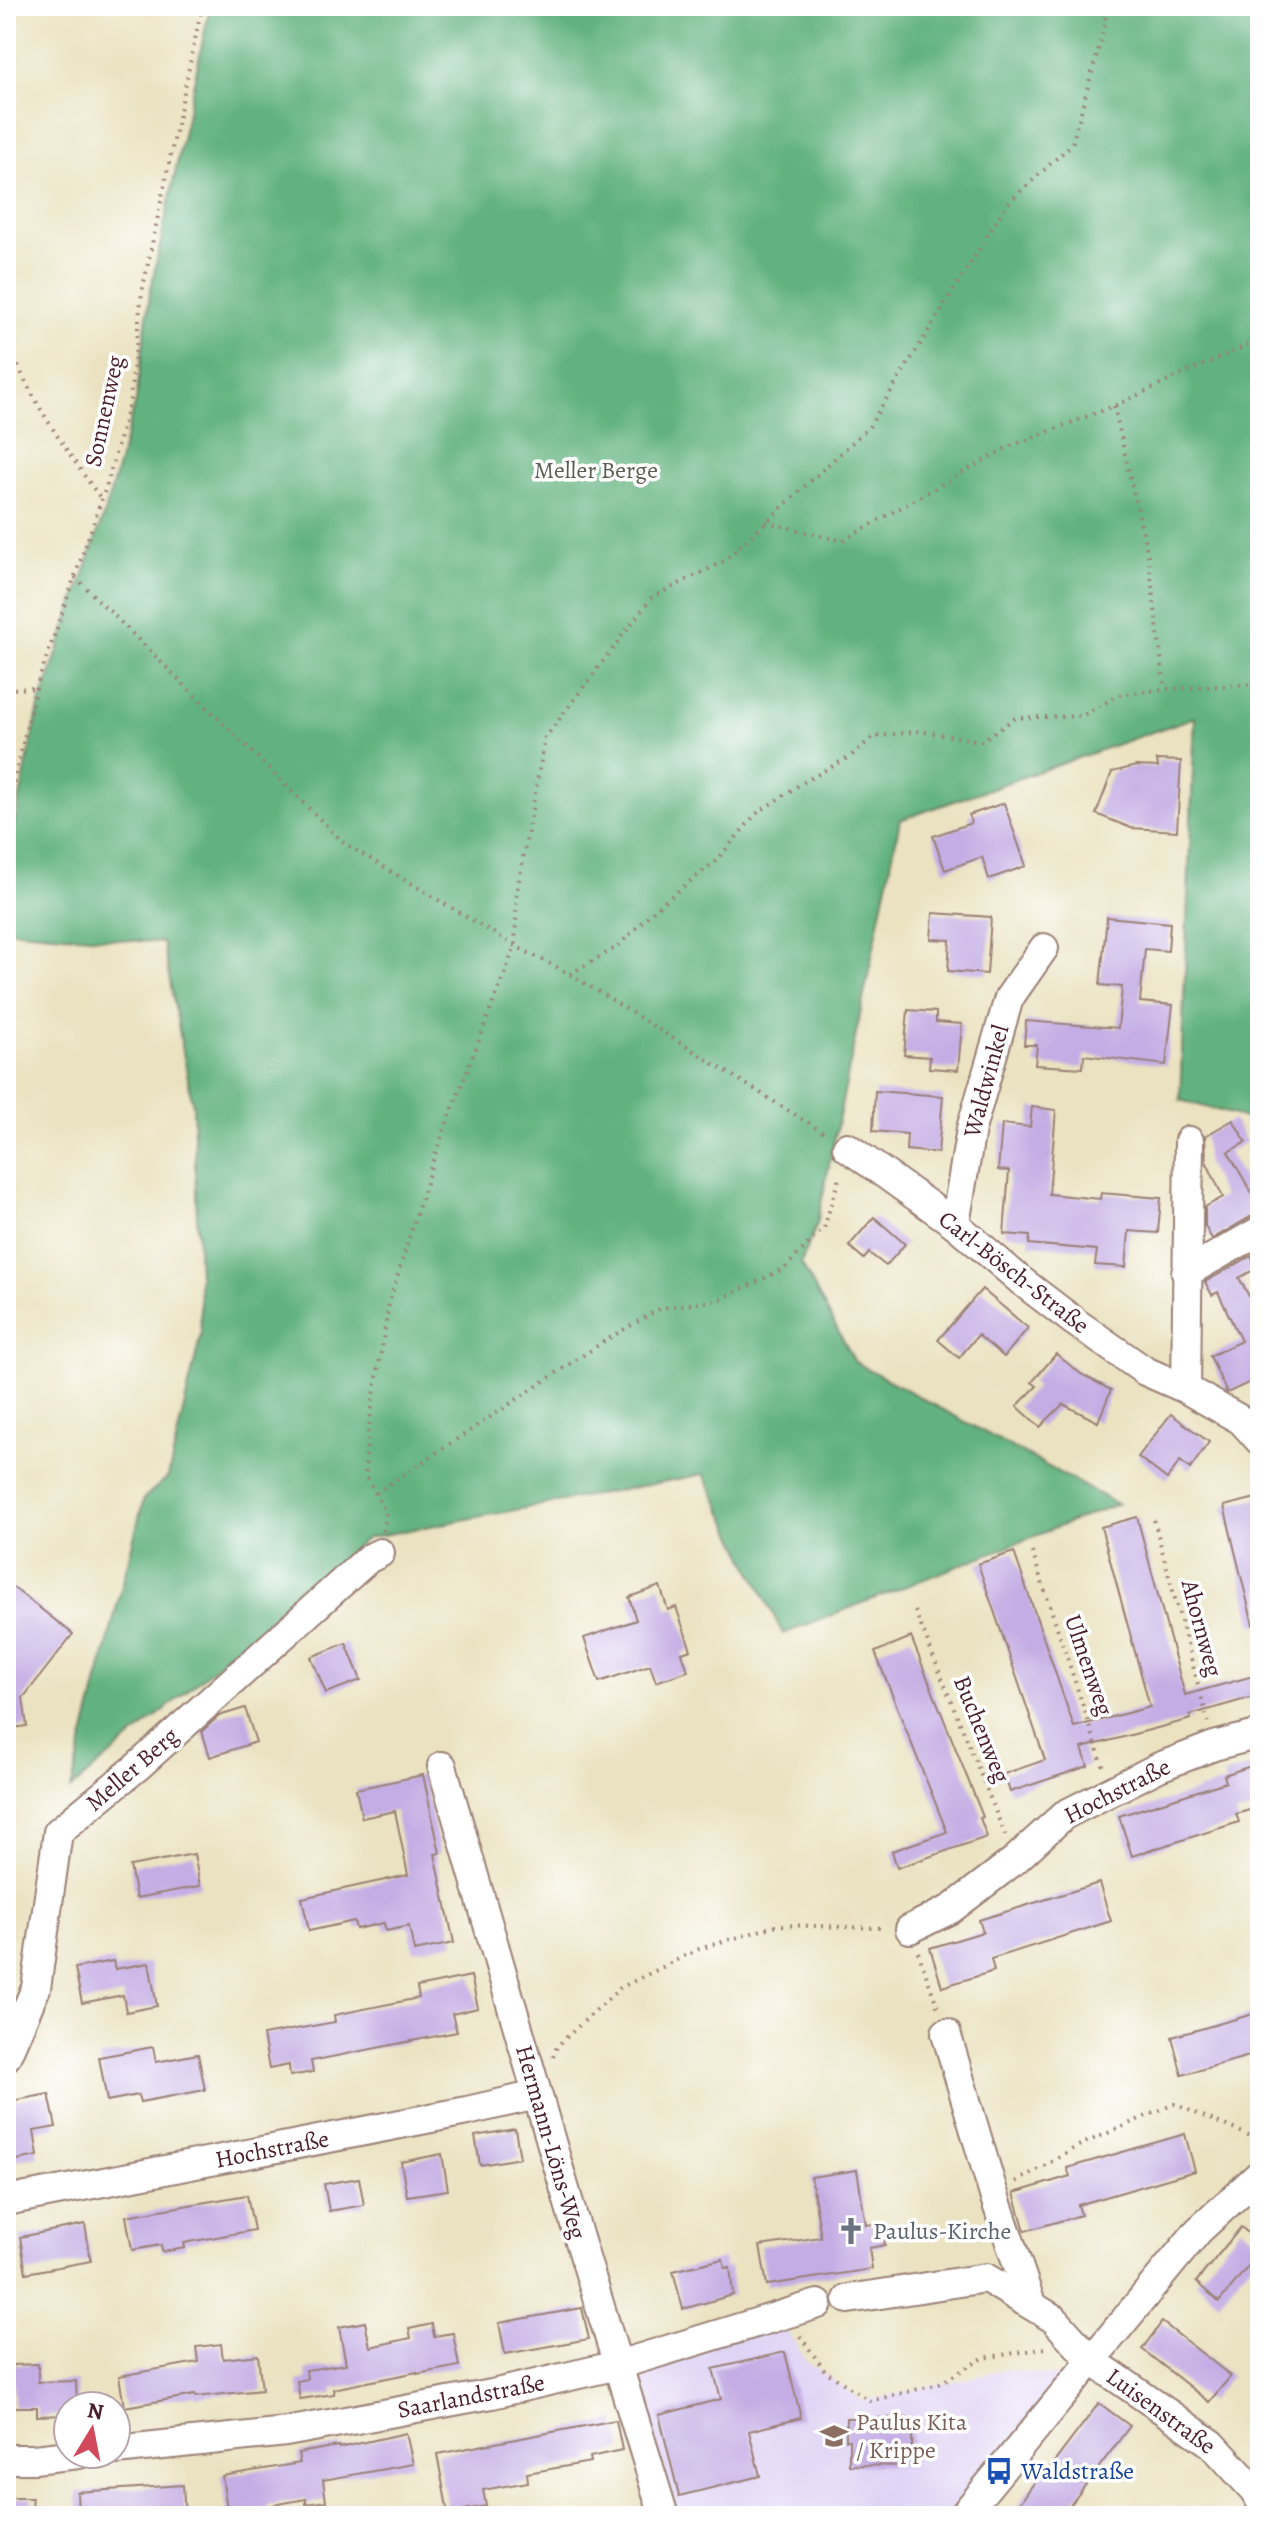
<svg xmlns="http://www.w3.org/2000/svg" width="1266" height="2522" font-family="Alegreya,serif">
<style>
.built{fill:#e0d4f4}
.forest{fill:#62b27f;stroke:#566855;stroke-width:2}
.building{fill:#c4ade4}
.lines{fill:none;stroke-linecap:round;stroke-linejoin:round}
.minor-casing{stroke:#9a8076;stroke-width:32}
.path{stroke:#9a8076;stroke-width:4;stroke-dasharray:2 6;stroke-linecap:butt}
.minor{stroke:#fff;stroke-width:28}
.labels{text-anchor:middle;stroke-width:7;stroke-linejoin:round;paint-order:stroke}
.street-label{font-size:24px;fill:#4a1f2b;stroke:#fff}
.park-label{font-size:24px;fill:#5a5d50;stroke:#fff}
.worship-label{font-size:24px;fill:#5b616d;stroke:#fff;text-anchor:start}
.education-label{font-size:24px;fill:#785e54;stroke:#fff;text-anchor:start}
.transit-label{font-size:24px;fill:#164399;stroke:#fff;text-anchor:start}
</style>
<rect width="100%" height="100%" fill="#fff"/>
<filter id="ink" filterUnits="userSpaceOnUse"><feTurbulence type="fractalNoise" baseFrequency=".0125" numOctaves="2"/><feDisplacementMap in="SourceGraphic" scale="16" xChannelSelector="R" yChannelSelector="G"/><feConvolveMatrix kernelMatrix="1 2 1 2 8 2 1 2 1" color-interpolation-filters="sRGB"/></filter>
<filter id="wash" filterUnits="userSpaceOnUse"><feTurbulence type="fractalNoise" baseFrequency=".006" numOctaves="4" result="noise"/><feDisplacementMap in="SourceGraphic" scale="32" xChannelSelector="R" yChannelSelector="G"/><feGaussianBlur stdDeviation="1.8" result="paint"/><feColorMatrix in="noise" values="0 0 0 0 0 0 0 0 0 0 0 0 0 0 0 0 0 1.4 0 .05"/><feComposite in="paint" operator="in"/></filter>
<g filter="url(#wash)">
<rect width="100%" height="100%" fill="#eae2c0"/>
<path class="built" d="M777,2315L807,2362L863,2401L1006,2370L1075,2379L963,2516H664L618,2365Z"/>
<path class="forest" d="M210,6H1260V1122L1180,1100L1195,717L900,820L817,1224L801,1263L855,1362L1117,1504L783,1634L704,1474L367,1538L71,1789L144,1498L168,1477L201,1334L193,1106L163,943L6,930V863L39,707L107,505L136,401L150,293Z"/>
<g id="blocks">
<g class="building">
<path d="M1157,760L1181,761L1177,831L1131,828L1096,814L1112,772L1136,766L1158,767Z"/>
<path d="M1004,803L1026,866L989,879L982,857L945,870L933,836L971,823L969,815Z"/>
<path d="M933,913L991,917L987,974L948,971L950,940L931,939Z"/>
<path d="M1107,917L1170,923L1168,951L1145,949L1140,1002L1173,1005L1166,1065L1084,1055L1083,1068L1035,1065L1037,1045H1024L1026,1021L1118,1028L1122,987L1100,985Z"/>
<path d="M908,1010L936,1012V1022L962,1024L958,1070L929,1068L930,1057L904,1055Z"/>
<path d="M875,1091L943,1096L938,1153L906,1150L907,1134L873,1131Z"/>
<path d="M1032,1107L1056,1110L1049,1194L1100,1199L1101,1193L1161,1198L1158,1233L1129,1231L1126,1267L1095,1265L1097,1250L1029,1244L1030,1236L1004,1234L1009,1171L998,1170L1002,1124L1030,1127Z"/>
<path d="M1233,1120L1246,1142L1228,1152L1260,1207V1214L1252,1216L1212,1239L1205,1226V1207L1223,1197L1206,1161L1205,1136Z"/>
<path d="M874,1217L905,1244L886,1266L869,1253L864,1259L849,1246Z"/>
<path d="M1251,1256L1257,1268L1239,1278L1260,1316V1381L1259,1378L1227,1393L1210,1356L1241,1341L1218,1292L1212,1295L1205,1282Z"/>
<path d="M982,1289L1028,1328L1004,1357L978,1335L959,1358L938,1340Z"/>
<path d="M1056,1354L1081,1374L1111,1390L1098,1422L1063,1404L1040,1427L1017,1406L1037,1386L1032,1382Z"/>
<path d="M1171,1414L1209,1442L1190,1469L1180,1461L1167,1479L1138,1457Z"/>
<path d="M1260,1497V1624L1253,1625L1224,1506Z"/>
<path d="M1137,1517L1185,1695L1260,1674V1695L1190,1715L1191,1719L1082,1748L1088,1766L1010,1792L1004,1774L1045,1760L978,1564L1014,1552L1074,1727L1150,1707L1101,1527Z"/>
<path d="M6,1582L73,1634L23,1698L27,1726L6,1729Z"/>
<path d="M660,1586L668,1610L676,1607L691,1650L682,1653L688,1671L656,1682L650,1665L599,1682L584,1638L636,1620L629,1597Z"/>
<path d="M911,1637L983,1817L980,1818L987,1837L897,1868L892,1851L947,1832L875,1652Z"/>
<path d="M346,1643L361,1680L326,1693L311,1657Z"/>
<path d="M245,1708L256,1742L210,1757L202,1731L219,1716Z"/>
<path d="M1260,1763V1807L1236,1814L1239,1822L1132,1856L1119,1816L1226,1782L1224,1775Z"/>
<path d="M423,1775L440,1853L435,1854L454,1943L414,1951L409,1926L386,1931L384,1923L356,1929L354,1921L309,1931L302,1898L408,1875L395,1811L362,1818L356,1789Z"/>
<path d="M194,1854L200,1886L136,1898L130,1866Z"/>
<path d="M1099,1883L1111,1921L991,1959L994,1971L942,1987L930,1948L983,1932L979,1920Z"/>
<path d="M113,1961L115,1969L149,1963L157,2006L126,2012L123,1995L82,2003L75,1968Z"/>
<path d="M471,1976L478,2008L452,2014L457,2032L311,2061L313,2072L290,2076L289,2065L269,2069L263,2035L335,2022L334,2015L419,1998L417,1987Z"/>
<path d="M1260,2012V2053L1182,2075L1172,2037Z"/>
<path d="M153,2047L156,2062L198,2054L205,2090L140,2102L138,2095L107,2101L99,2057Z"/>
<path d="M49,2094L56,2127L34,2131L38,2156L11,2161L6,2134V2102Z"/>
<path d="M515,2129L520,2158L480,2165L475,2136Z"/>
<path d="M1185,2134L1195,2171L1078,2205L1081,2215L1025,2231L1014,2193L1070,2176L1067,2168Z"/>
<path d="M442,2154L448,2190L407,2196L401,2162Z"/>
<path d="M857,2170L866,2225L882,2223L885,2245L869,2248L872,2269L767,2285L760,2246L821,2237L811,2177Z"/>
<path d="M359,2178L364,2205L329,2211L324,2184Z"/>
<path d="M247,2195L254,2230L184,2243L185,2248L162,2252L161,2245L132,2250L126,2216Z"/>
<path d="M85,2224L91,2261L26,2273L20,2237Z"/>
<path d="M1241,2227L1260,2243V2252L1219,2302L1196,2282Z"/>
<path d="M723,2259L725,2268L730,2267L733,2295L683,2309L673,2271Z"/>
<path d="M582,2308L589,2339L505,2354L499,2323Z"/>
<path d="M365,2322L370,2347L411,2338L409,2329L432,2324L434,2336L453,2333L459,2366L417,2374V2372L333,2389L334,2394L300,2399L297,2381L307,2379L306,2370L346,2364L339,2327Z"/>
<path d="M1162,2322L1231,2376L1209,2402L1142,2349Z"/>
<path d="M221,2344L223,2359L258,2355L262,2390L195,2397V2395L124,2407L119,2376L198,2362L196,2347Z"/>
<path d="M785,2352L801,2418L749,2431L760,2476L679,2496L659,2415L721,2399L713,2369Z"/>
<path d="M38,2364V2382L76,2381L77,2406H68V2415L37,2416V2407H14L12,2365Z"/>
<path d="M1099,2403L1130,2426L1062,2516H1011L1043,2470L1046,2473Z"/>
<path d="M846,2418H912V2466L849,2465V2440H846Z"/>
<path d="M616,2420L622,2450L590,2457L591,2462L527,2473L528,2482L483,2490L486,2506L448,2513L437,2454Z"/>
<path d="M406,2433L413,2464L323,2480L326,2501L306,2504V2499L267,2506L269,2516H228L222,2476L300,2463L298,2453L339,2446V2448Z"/>
<path d="M183,2485L185,2516H78L77,2492Z"/>
<path d="M6,2498H32L33,2516H6Z"/>
</g>
</g>
</g>
<g filter="url(#ink)">
<use href="#blocks" fill-opacity="0" stroke="#9a8076" stroke-width="2"/>
<g class="lines">
<g class="minor-casing">
<g id="minor">
<path d="M847,1147L955,1224L1020,1280L1075,1322L1145,1371L1186,1389L1241,1420L1260,1441"/>
<path d="M955,1224L971,1129L1009,998L1044,948"/>
<path d="M1186,1273L1260,1231"/>
<path d="M1186,1389L1189,1141"/>
<path d="M442,1766L579,2238L664,2516"/>
<path d="M910,1929L951,1909L1015,1860L1064,1815L1159,1767L1214,1746L1260,1734"/>
<path d="M946,2033L994,2195L1031,2304"/>
<path d="M6,2057L36,1988L58,1832L137,1767L368,1559L380,1553"/>
<path d="M6,2201L467,2111L537,2095"/>
<path d="M848,2299L986,2278L1054,2319L1091,2360L1212,2444L1254,2490L1260,2500"/>
<path d="M116,2450L286,2432L492,2394L618,2365L818,2304"/>
<path d="M6,2459H34L79,2454"/>
<path d="M963,2516L1198,2231L1260,2174"/>
</g>
</g>
<g class="path">
<path d="M6,336C27,396 65,448 101,499"/>
<path d="M1114,406L1149,560L1165,689"/>
<path d="M766,522L842,541L1006,448L1114,406L1260,339"/>
<path d="M75,577L344,843L515,946L570,974L826,1134"/>
<path d="M6,689L36,688"/>
<path d="M6,814L36,688L108,481L130,399L142,292L202,6"/>
<path d="M570,974L617,947L655,909L717,860L756,814L802,783L851,756L873,737L919,731L981,741L1015,718L1082,716L1119,695L1165,689L1260,684"/>
<path d="M376,1493L606,1340L661,1308L719,1300L785,1268L824,1228L840,1175"/>
<path d="M1154,1520L1208,1722"/>
<path d="M383,1531L386,1512L365,1476L367,1438L389,1303L434,1157L515,946L517,891L545,738L651,598L724,561L869,427L1007,204L1072,144L1105,25L1106,6"/>
<path d="M1032,1552L1103,1766"/>
<path d="M915,1611L1005,1835"/>
<path d="M918,1952L939,2011"/>
<path d="M553,2057L557,2046L620,1988L699,1949L778,1925L885,1928"/>
<path d="M1016,2182L1078,2146L1174,2104L1260,2140"/>
<path d="M800,2336L825,2371L870,2401L939,2384L983,2358L1046,2348"/>
</g>
<use href="#minor" class="minor"/>
</g>
</g>
<defs>
<g id="church-bare" transform="scale(2.16)"><path d="M-1.2-6h2.4v3.5h3.3v2.4h-3.3V6h-2.4V-.1h-3.3v-2.4h3.3Z" fill="#6b7280" stroke="#fff" stroke-width="2.5" paint-order="stroke"/></g>
<g id="school-bare" transform="scale(2.16)"><path d="M0-5L7-2L0 1L-7-2ZM-4 1L0 2.5L4 1V4Q0 6-4 4Z" fill="#8d6e63" stroke="#fff" stroke-width="2.5" paint-order="stroke"/></g>
<g id="bus-bare" transform="scale(2.16)"><path d="M-5-6H5V4H4V6H2V4H-2V6H-4V4H-5ZM-3.5-4V0h7V-4ZM-3.5 1.2v1.5H-2V1.2ZM2 1.2v1.5H3.5V1.2Z" fill="#1a4fb4" stroke="#fff" stroke-width="2.5" paint-order="stroke"/></g>
</defs>
<g fill-rule="evenodd">
<use href="#church-bare" x="851" y="2231"/>
<use href="#school-bare" x="834" y="2436"/>
<use href="#bus-bare" x="999" y="2471"/>
</g>
<g class="labels">
<g class="street-label">
<text transform="translate(104 411) rotate(-78)" y="8">Sonnenweg</text>
<text transform="translate(986 1081) rotate(-75)" y="8">Waldwinkel</text>
<text transform="translate(1014 1272) rotate(38)" y="8">Carl-Bösch-Straße</text>
<text transform="translate(1202 1628) rotate(75)" y="8">Ahornweg</text>
<text transform="translate(1089 1665) rotate(71)" y="8">Ulmenweg</text>
<text transform="translate(982 1729) rotate(68)" y="8">Buchenweg</text>
<text transform="translate(132 1769) rotate(-41)" y="8">Meller Berg</text>
<text transform="translate(1117 1791) rotate(-27)" y="8">Hochstraße</text>
<text transform="translate(551 2142) rotate(74)" y="8">Hermann-Löns-Weg</text>
<text transform="translate(272 2149) rotate(-11)" y="8">Hochstraße</text>
<text transform="translate(471 2396) rotate(-11)" y="8">Saarlandstraße</text>
<text transform="translate(1161 2411) rotate(36)" y="8">Luisenstraße</text>
</g>
<g class="park-label">
<text x="596" y="478">Meller Berge</text>
</g>
<g class="worship-label">
<text x="873" y="2239">Paulus-Kirche</text>
</g>
<g class="education-label">
<text x="856" y="2430">Paulus Kita<tspan x="856" dy="28">/ Krippe</tspan></text>
</g>
<g class="transit-label">
<text x="1021" y="2479">Waldstraße</text>
</g>
</g>
<rect width="1266" height="2522" fill="none" stroke="#fff" stroke-width="32"/>
<g transform="translate(92 2430) rotate(10)"><circle r="38" fill="#ffffff" stroke="#b7a5aa" stroke-width="2"/>
<path d="M0-6L14 30L0 20L-14 30Z" fill="#d1495b"/>
<text y="-12" font-size="22" font-weight="bold" text-anchor="middle" fill="#4a1f2b">N</text>
</g>
</svg>
